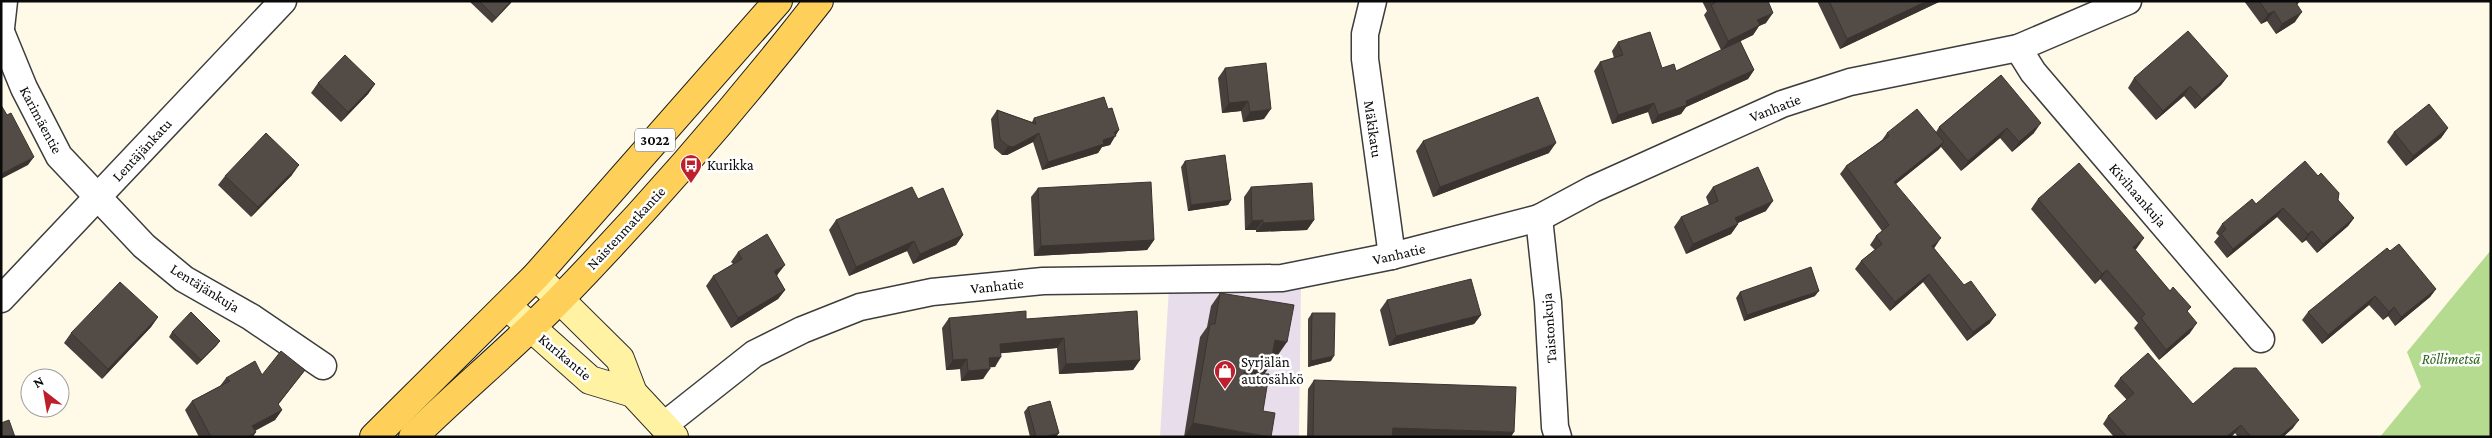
<svg xmlns="http://www.w3.org/2000/svg" width="2492" height="438" font-family="'Crimson Pro',serif">
<style>
.industrial{fill:#e8ddea}
.forest{fill:#b4db8f}
.lines{fill:none;stroke-linecap:round;stroke-linejoin:round}
.minor-casing{stroke:#3d3d3d;stroke-width:29}
.secondary-casing{stroke:#2c2c2c;stroke-width:30}
.primary-casing{stroke:#1b1b1b;stroke-width:30}
.minor{stroke:#fff;stroke-width:26}
.secondary{stroke:#fff2a2;stroke-width:28}
.primary{stroke:#fed059;stroke-width:28}
.wall{fill:#47403c}
.shaded-wall{fill:#3a3431}
.building{fill:#534b46;stroke:#3a3431}
.labels{text-anchor:middle;stroke-width:5;stroke-linejoin:round;paint-order:stroke}
.shield{fill:#fff;stroke:#545454;stroke-width:1}
.shield-label{font-size:14px;font-weight:bold;fill:#0a0a0a}
.street-label{font-size:15px;fill:#0a0a0a;stroke:#fff}
.poi-label{font-size:15px;fill:#0a0a0a;stroke:#fff;text-anchor:start}
.park-label{font-size:15px;font-style:italic;fill:#2b631a;stroke:#fff}
</style>
<rect width="100%" height="100%" fill="#fffae7"/>
<path class="industrial" d="M1301,285L1299,437H1160L1169,287Z"/>
<path class="forest" d="M2491,250V437H2380L2421,387L2407,352Z"/>
<g class="lines">
<g class="minor-casing">
<g id="minor">
<path d="M1373,1L1365,34V59L1392,256"/>
<path d="M1,28L4,1"/>
<path d="M1,32L24,88L59,156L144,246L184,279L251,317L323,366"/>
<path d="M2018,48L2033,72L2261,339"/>
<path d="M1539,218L1548,302L1555,427L1558,437"/>
<path d="M1,299L283,1"/>
<path d="M663,426L754,354L802,330L860,307L932,292L1043,281L1282,278L1392,256L1539,218L1593,189L1782,104L1850,82L2018,48L2128,1"/>
</g>
</g>
<g class="secondary-casing">
<g id="secondary">
<path d="M536,276L620,359L633,393L674,437"/>
<path d="M507,306L590,380L633,393"/>
</g>
</g>
<g class="primary-casing">
<g id="primary">
<path d="M374,437L536,276L778,1"/>
<path d="M413,437C461,390 513,347 560,299C651,205 738,105 819,1"/>
</g>
</g>
<use href="#minor" class="minor"/>
<use href="#secondary" class="secondary"/>
<use href="#primary" class="primary"/>
</g>
<g class="wall">
<path d="M469,1H512L492,23Z"/>
<path d="M1702,1H1768L1766,23L1759,26L1753,35L1740,41L1754,70L1748,79L1686,107L1681,114L1652,124L1648,112L1612,124L1594,71L1600,62L1614,58L1612,51L1618,42L1662,68L1676,71L1721,50L1704,15L1707,11Z"/>
<path d="M1817,1H1941L1840,49Z"/>
<path d="M2244,1H2300L2297,5L2295,22L2276,34L2267,21L2261,24Z"/>
<path d="M1225,68L1264,119L1243,122L1241,111L1222,113L1218,78Z"/>
<path d="M2001,75L2034,133L2012,152L2000,138L1961,171L1941,147L1938,150L1896,184L1935,247L1934,248L1990,323L1967,341L1923,282L1890,311L1855,269L1861,261L1875,250L1870,245L1876,236L1882,231L1840,174L1846,166L1882,140L1887,133L1936,132L1939,127Z"/>
<path d="M2228,76L2221,85L2195,109L2184,96L2156,120L2128,88L2134,78Z"/>
<path d="M318,83L375,84L368,94L341,122L311,93Z"/>
<path d="M997,110L1032,122L1034,118L1115,135L1110,145L1102,147L1098,153L1042,170L1033,142L1007,155H1002L994,148L991,119Z"/>
<path d="M2448,128L2441,138L2406,166L2387,142L2394,132Z"/>
<path d="M1423,141L1549,153L1433,197L1416,151Z"/>
<path d="M1185,161L1231,200L1228,205L1188,211L1181,167Z"/>
<path d="M292,175L251,217L218,185L225,176Z"/>
<path d="M1251,187L1314,220L1307,230L1256,232V230H1245L1244,197Z"/>
<path d="M1713,187L1766,211L1738,223V224L1731,234L1686,254L1674,227L1681,217L1709,205L1706,197Z"/>
<path d="M1038,188L1154,240L1147,250L1034,256L1031,197Z"/>
<path d="M918,199L963,235L956,245L913,264L907,251L849,276L829,230L836,220Z"/>
<path d="M2038,199L2137,248L2135,250L2170,291L2191,307L2187,312L2190,333L2159,360L2134,328L2138,323L2100,279L2095,284L2031,209Z"/>
<path d="M2338,200L2354,218L2348,226L2317,253L2306,240L2302,243L2277,217L2227,258L2214,242L2219,236L2216,233L2222,224L2256,204Z"/>
<path d="M2390,251L2436,289L2430,297L2395,326L2388,316L2383,320L2369,305L2322,344L2302,320L2308,312Z"/>
<path d="M738,252L778,274L777,276L785,290L778,299L731,328L706,286L713,276L733,264L731,262Z"/>
<path d="M1740,292L1815,296L1744,321L1736,298Z"/>
<path d="M1220,293L1278,355L1272,354L1264,374L1263,411L1184,437L1200,337L1207,327L1211,306Z"/>
<path d="M1387,300L1481,315L1474,324L1389,346L1380,310Z"/>
<path d="M1312,313L1331,361L1308,367V319Z"/>
<path d="M158,317L151,327L102,379L64,343L71,333Z"/>
<path d="M949,318L1026,319L1140,360L1133,370L1059,374L1057,348L1001,353L995,367H990L983,379L961,381L960,369L946,370L942,328Z"/>
<path d="M172,332L220,341L216,346L197,365L169,337Z"/>
<path d="M305,370L278,405L282,410L275,420L255,431L256,432L253,437H199L185,410L192,401L220,386L226,378L262,375Z"/>
<path d="M2120,378L2193,404L2293,428L2283,437H2238L2235,433L2231,437H2114L2103,424L2108,416L2127,400L2114,386Z"/>
<path d="M1314,380L1511,437H1307L1308,389Z"/>
<path d="M1028,407L1056,437H1030L1024,412Z"/>
</g>
<g class="shaded-wall">
<path d="M511,1H512L511,3L492,23L496,18Z"/>
<path d="M1927,1H1941L1840,49L1847,39Z"/>
<path d="M2274,11L2267,21L2261,24L2268,14Z"/>
<path d="M2302,12L2295,22L2276,34L2282,24Z"/>
<path d="M1773,13L1766,23L1759,26L1753,35L1721,51L1728,41L1757,20Z"/>
<path d="M1754,70L1748,79L1686,107L1681,114L1652,124L1658,115Z"/>
<path d="M2228,76L2221,85L2195,109L2202,99Z"/>
<path d="M375,84L368,94L341,122L348,112Z"/>
<path d="M2190,86L2184,96L2156,120L2163,111Z"/>
<path d="M1248,101L1241,111L1222,113L1229,103Z"/>
<path d="M1654,103L1648,112L1612,124L1618,115Z"/>
<path d="M1271,109L1264,119L1243,122L1250,112Z"/>
<path d="M2041,123L2034,133L2012,152L2019,142Z"/>
<path d="M2007,128L2000,138L1961,171L1968,161Z"/>
<path d="M2448,128L2441,138L2406,166L2413,156Z"/>
<path d="M1119,130L1110,145L1102,147L1098,153L1042,170L1048,162L1103,140L1114,132Z"/>
<path d="M1039,133L1033,142L1007,155H1002L1008,146Z"/>
<path d="M1944,142L1938,150L1888,190L1894,182Z"/>
<path d="M1556,143L1549,153L1433,197L1440,187Z"/>
<path d="M34,157L28,165L1,179V174Z"/>
<path d="M299,165L292,175L251,217L258,207Z"/>
<path d="M1231,200L1228,205L1188,211L1191,205Z"/>
<path d="M1773,201L1766,211L1728,227L1735,218Z"/>
<path d="M2283,208L2277,217L2227,258L2233,249Z"/>
<path d="M2354,218L2348,226L2317,253L2323,244Z"/>
<path d="M1263,220L1256,230H1245L1252,221Z"/>
<path d="M1314,220L1307,230L1256,232L1263,223Z"/>
<path d="M1738,224L1731,234L1686,254L1693,244Z"/>
<path d="M2312,231L2306,240L2302,243L2308,234Z"/>
<path d="M963,235L956,245L913,264L920,254Z"/>
<path d="M1941,238L1935,247L1926,254L1932,246Z"/>
<path d="M2144,238L2137,248L2126,257L2133,247Z"/>
<path d="M1154,240L1147,250L1034,256L1041,246Z"/>
<path d="M914,241L907,251L849,276L856,267Z"/>
<path d="M785,265L778,274L767,281L774,271Z"/>
<path d="M2107,270L2100,279L2095,284L2102,274Z"/>
<path d="M1929,274L1923,282L1890,311L1895,302Z"/>
<path d="M2436,289L2430,297L2395,326L2401,317Z"/>
<path d="M785,290L778,299L731,328L738,318Z"/>
<path d="M1819,291L1815,296L1744,321L1747,315Z"/>
<path d="M2375,296L2369,305L2322,344L2328,335Z"/>
<path d="M2394,307L2388,316L2383,320L2389,312Z"/>
<path d="M1481,315L1474,324L1389,346L1396,336Z"/>
<path d="M1996,315L1990,323L1967,341L1973,332Z"/>
<path d="M158,317L151,327L102,379L108,369Z"/>
<path d="M2197,323L2190,333L2159,360L2166,350Z"/>
<path d="M1064,338L1057,348L993,354L1000,344Z"/>
<path d="M1275,340L1287,342L1278,355L1265,353Z"/>
<path d="M220,341L216,346L197,365L201,360Z"/>
<path d="M1334,356L1331,361L1308,367L1311,361Z"/>
<path d="M1001,357L995,367L982,368L989,358Z"/>
<path d="M967,359L960,369L946,370L953,360Z"/>
<path d="M1140,360L1133,370L1059,374L1066,364Z"/>
<path d="M1270,366L1261,379L1243,373Z"/>
<path d="M990,369L983,379L961,381L968,371Z"/>
<path d="M282,410L275,420L246,435L252,426Z"/>
<path d="M2299,420L2293,428L2283,437H2279Z"/>
<path d="M1193,423L1271,437H1184Z"/>
<path d="M2241,425L2235,433L2231,437H2226Z"/>
<path d="M1393,428L1514,432L1511,437H1387Z"/>
<path d="M1059,433L1056,437H1044Z"/>
</g>
<g class="building">
<path d="M479,1H511L496,18Z"/>
<path d="M1714,1H1768L1773,13L1757,20L1760,25L1728,41L1711,5L1715,3Z"/>
<path d="M1829,1H1927L1847,39Z"/>
<path d="M2259,1H2299L2296,3L2302,12L2282,24L2274,11L2268,14Z"/>
<path d="M2188,31L2228,76L2202,99L2190,86L2163,111L2134,78Z"/>
<path d="M1650,32L1662,68L1674,64L1676,71L1740,41L1754,70L1686,101L1687,105L1658,115L1654,103L1618,115L1600,62L1623,55L1618,42Z"/>
<path d="M345,55L375,84L348,112L318,83Z"/>
<path d="M1266,63L1271,109L1250,112L1248,101L1229,103L1225,68Z"/>
<path d="M2001,75L2041,123L2019,142L2007,128L1968,161L1939,127Z"/>
<path d="M1104,97L1108,109L1112,108L1119,130L1114,132L1116,136L1103,140L1104,144L1048,162L1039,133L1013,147L1008,146L1000,139L997,110L1036,124L1034,118Z"/>
<path d="M1538,97L1556,143L1440,187L1423,141Z"/>
<path d="M2429,104L2448,128L2413,156L2394,132Z"/>
<path d="M1,105L7,115L11,113L34,157L1,174Z"/>
<path d="M1917,109L1944,142L1894,182L1941,238L1932,246L1964,285L1971,281L1996,315L1973,332L1929,274L1895,302L1861,261L1882,244L1876,236L1889,225L1846,166L1889,136L1887,133Z"/>
<path d="M266,133L299,165L258,207L225,176Z"/>
<path d="M1225,155L1231,200L1191,205L1185,161Z"/>
<path d="M2305,161L2318,176L2321,173L2339,193L2338,200L2354,218L2323,244L2312,231L2308,234L2283,208L2233,249L2221,234L2226,229L2222,224L2252,199L2256,204Z"/>
<path d="M2079,163L2144,238L2133,247L2170,291L2173,287L2191,307L2187,311L2197,323L2166,350L2141,318L2145,314L2107,270L2102,274L2038,199Z"/>
<path d="M1758,167L1773,201L1735,218L1738,224L1693,244L1681,217L1718,201L1713,187Z"/>
<path d="M1151,182L1154,240L1041,246L1038,188Z"/>
<path d="M1312,183L1314,220L1263,223V220L1252,221L1251,187Z"/>
<path d="M912,187L918,199L943,188L963,235L920,254L914,241L856,267L836,220Z"/>
<path d="M767,234L785,265L774,271L785,290L738,318L713,276L742,259L738,252Z"/>
<path d="M2399,244L2436,289L2401,317L2394,307L2389,312L2375,296L2328,335L2308,312L2387,248L2390,251Z"/>
<path d="M1811,267L1819,291L1747,315L1740,292Z"/>
<path d="M1471,279L1481,315L1396,336L1387,300Z"/>
<path d="M120,282L158,317L108,369L71,333Z"/>
<path d="M1220,293L1294,305L1287,342L1275,340L1270,366L1243,373L1269,374L1263,411L1275,413L1271,437L1193,423L1210,324H1215Z"/>
<path d="M1026,311V319L1137,311L1140,360L1066,364L1064,338L1000,344L1001,357L989,358L990,369L968,371L967,359L953,360L949,318Z"/>
<path d="M191,312L220,341L201,360L172,332Z"/>
<path d="M1312,313H1335L1334,356L1311,361Z"/>
<path d="M281,351L305,370L278,404L282,410L252,426L256,432L248,437H211L192,401L230,381L226,378L255,361L262,375Z"/>
<path d="M2148,353L2193,404L2234,368H2256L2299,420L2279,437H2251L2241,425L2226,437H2127L2108,416L2134,393L2120,378Z"/>
<path d="M1314,380L1516,387L1514,432L1393,428L1392,437H1313Z"/>
<path d="M1050,401L1059,433L1044,437H1036L1028,407Z"/>
<path d="M9,420L15,437H1V423Z"/>
</g>
<defs>
<g id="bus-pin" transform="scale(1.125)"><path d="M0 17L-7.5 6A9.5 9.5 0 1 1 7.5 6Z" fill="#be1f2c" stroke="#fff"/><path d="M-5-6H5V4H4V6H2V4H-2V6H-4V4H-5ZM-3.5-4V0h7V-4ZM-3.5 1.2v1.5H-2V1.2ZM2 1.2v1.5H3.5V1.2Z" fill="#fff"/></g>
<g id="shop-pin" transform="scale(1.125)"><path d="M0 17L-7.5 6A9.5 9.5 0 1 1 7.5 6Z" fill="#be1f2c" stroke="#fff"/><path d="M-5-2.5h2.3a2.7 3.5 0 0 1 5.4 0H5L5.5 6h-11ZM-1.5-2.5h3a1.5 2.3 0 0 0-3 0Z" fill="#fff"/></g>
</defs>
<g fill-rule="evenodd">
<use href="#bus-pin" x="691" y="165"/>
<use href="#shop-pin" x="1225" y="371"/>
</g>
<g class="labels">
<rect class="shield" x="635" y="128.5" width="40" height="23" rx="4"/>
<g class="shield-label">
<text x="655" y="145">3022</text>
</g>
<g class="street-label">
<text transform="translate(1775 108) rotate(-21)" y="5">Vanhatie</text>
<text transform="translate(41 120) rotate(62)" y="5">Karimäentie</text>
<text transform="translate(1373 129) rotate(82)" y="5">Mäkikatu</text>
<text transform="translate(142 150) rotate(-47)" y="5">Lentäjänkatu</text>
<text transform="translate(2138 195) rotate(49)" y="5">Kivihaankuja</text>
<text transform="translate(626 228) rotate(-47)" y="5">Naistenmatkantie</text>
<text transform="translate(1399 254) rotate(-13)" y="5">Vanhatie</text>
<text transform="translate(997 286) rotate(-6)" y="5">Vanhatie</text>
<text transform="translate(205 288) rotate(32)" y="5">Lentäjänkuja</text>
<text transform="translate(1549 328) rotate(-94)" y="5">Taistonkuja</text>
<text transform="translate(565 357) rotate(40)" y="5">Kurikantie</text>
</g>
<g class="poi-label">
<text x="707" y="170">Kurikka</text>
<text x="1241" y="367">Syrjälän<tspan x="1241" dy="17">autosähkö</tspan></text>
</g>
<g class="park-label">
<text x="2451" y="364">Röllimetsä</text>
</g>
</g>
<rect width="2492" height="438" fill="none" stroke="#0a0a0a" stroke-width="5"/>
<g transform="translate(45 393) rotate(329)"><circle r="24" fill="#ffffff" stroke="#9d9d9d"/>
<path d="M0-4L9 19L0 12L-9 19Z" fill="#be1f2c"/>
<text y="-8" font-size="14" font-weight="bold" text-anchor="middle" fill="#0a0a0a">N</text>
</g>
</svg>
